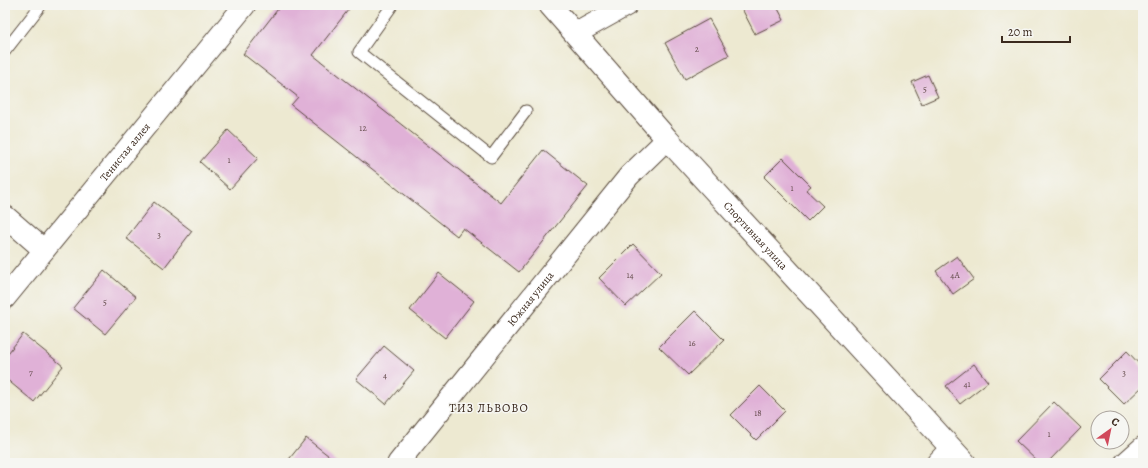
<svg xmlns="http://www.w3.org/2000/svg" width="1148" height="468" font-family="Alegreya,serif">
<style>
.building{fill:#e0b1d7}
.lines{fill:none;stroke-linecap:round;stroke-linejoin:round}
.service-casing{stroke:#564739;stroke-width:13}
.minor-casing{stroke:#564739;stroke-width:23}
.tertiary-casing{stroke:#564739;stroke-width:24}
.service{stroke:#fff;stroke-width:11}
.minor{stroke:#fff;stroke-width:21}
.tertiary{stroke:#fff;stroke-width:22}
.labels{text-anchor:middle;stroke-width:3;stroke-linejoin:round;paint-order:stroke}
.number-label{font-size:9px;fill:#644c4c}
.street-label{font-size:11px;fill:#3b2a1e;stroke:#f6f6f2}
.neighbourhood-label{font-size:12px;letter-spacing:1px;fill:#3b2a1e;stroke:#f6f6f2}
</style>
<rect width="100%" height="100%" fill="#f6f6f2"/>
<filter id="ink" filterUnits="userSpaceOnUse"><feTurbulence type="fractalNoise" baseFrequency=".025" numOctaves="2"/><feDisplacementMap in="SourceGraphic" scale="8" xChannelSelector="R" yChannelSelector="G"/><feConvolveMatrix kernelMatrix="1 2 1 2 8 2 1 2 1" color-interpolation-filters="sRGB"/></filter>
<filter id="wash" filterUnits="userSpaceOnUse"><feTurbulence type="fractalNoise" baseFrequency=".012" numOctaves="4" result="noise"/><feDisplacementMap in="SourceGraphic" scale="16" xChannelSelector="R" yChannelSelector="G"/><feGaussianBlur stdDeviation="0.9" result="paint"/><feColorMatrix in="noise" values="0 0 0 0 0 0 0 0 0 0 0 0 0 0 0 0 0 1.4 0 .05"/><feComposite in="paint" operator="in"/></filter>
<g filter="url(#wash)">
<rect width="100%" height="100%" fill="#ede9d1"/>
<g id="blocks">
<g class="building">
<path d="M281,5H352L313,55L501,203L543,150L588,186L519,272L463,228L457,236L291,105L298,97L243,54Z"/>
<path d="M740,5H776L784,20L755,34Z"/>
<path d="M709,19L729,55L685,79L665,43Z"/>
<path d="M928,75L938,97L922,104L912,82Z"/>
<path d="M228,130L258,158L230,189L200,162Z"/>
<path d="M783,158L811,186L806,190L823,206L808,221L764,177Z"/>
<path d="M154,202L192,231L164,268L126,238Z"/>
<path d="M633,244L661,273L626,306L599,278Z"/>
<path d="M957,256L974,279L953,294L936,271Z"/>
<path d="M104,270L136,297L105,334L73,308Z"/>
<path d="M439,273L474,301L445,338L410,310Z"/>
<path d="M695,311L724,340L688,375L659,347Z"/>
<path d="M23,334L63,366L34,402L5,378V357Z"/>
<path d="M384,346L414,371L386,404L356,379Z"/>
<path d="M1127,351L1143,368V386L1124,404L1099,379Z"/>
<path d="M974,364L988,382L960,404L946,386Z"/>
<path d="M760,386L785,411L756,440L731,415Z"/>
<path d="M1054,402L1081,428L1047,463H1039L1016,441Z"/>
<path d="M306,438L338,463H286Z"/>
</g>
</g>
</g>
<g filter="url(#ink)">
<use href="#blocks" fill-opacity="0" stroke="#564739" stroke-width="1"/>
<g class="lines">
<g class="service-casing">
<g id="service">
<path d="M389,5L391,7L359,52L491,157L526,111"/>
<path d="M5,51L41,5"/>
</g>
</g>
<g class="minor-casing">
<g id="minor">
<path d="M575,34L627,5"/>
<path d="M5,216L44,250"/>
<path id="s1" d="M5,298L245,5"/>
<path id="s2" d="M398,463L629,176L667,139"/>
<path d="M937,463L951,448"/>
<path d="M1125,463L1143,447"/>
</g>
</g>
<g class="tertiary-casing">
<g id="tertiary">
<path id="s3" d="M550,5L667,139L965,463"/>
</g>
</g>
<use href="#service" class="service"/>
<use href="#minor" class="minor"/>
<use href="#tertiary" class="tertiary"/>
</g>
</g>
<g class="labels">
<g class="number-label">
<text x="697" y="52">2</text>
<text x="925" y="92">5</text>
<text x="363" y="131">12</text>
<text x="229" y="163">1</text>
<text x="792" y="191">1</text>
<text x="159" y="238">3</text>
<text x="630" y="278">14</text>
<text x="955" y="278">4А</text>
<text x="105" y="305">5</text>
<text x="692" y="346">16</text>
<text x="31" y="375">7</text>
<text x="1124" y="376">3</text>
<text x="385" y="378">4</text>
<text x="967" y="387">41</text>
<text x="758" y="416">18</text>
<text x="1049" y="437">1</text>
</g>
<g class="street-label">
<text dy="4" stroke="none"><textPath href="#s1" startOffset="189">Тенистая аллея</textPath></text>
<text dy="4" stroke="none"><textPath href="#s3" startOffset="309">Спортивная улица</textPath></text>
<text dy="4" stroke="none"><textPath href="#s2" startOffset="211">Южная улица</textPath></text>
</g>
<g class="neighbourhood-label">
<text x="489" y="412">ТИЗ ЛЬВОВО</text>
</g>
</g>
<rect width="1148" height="468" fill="none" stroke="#f6f6f2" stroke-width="20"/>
<g transform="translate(1110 430) rotate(33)"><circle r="19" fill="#f6f6f2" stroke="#aba49d"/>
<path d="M0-3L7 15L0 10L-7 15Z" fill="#d1495b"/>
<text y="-6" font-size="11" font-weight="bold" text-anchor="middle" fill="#3b2a1e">С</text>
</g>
<path d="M1002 36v6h68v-6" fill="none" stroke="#3b2a1e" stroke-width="2"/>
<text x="1008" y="36" font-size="12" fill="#3b2a1e" stroke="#f6f6f2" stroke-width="3" paint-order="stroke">20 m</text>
</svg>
